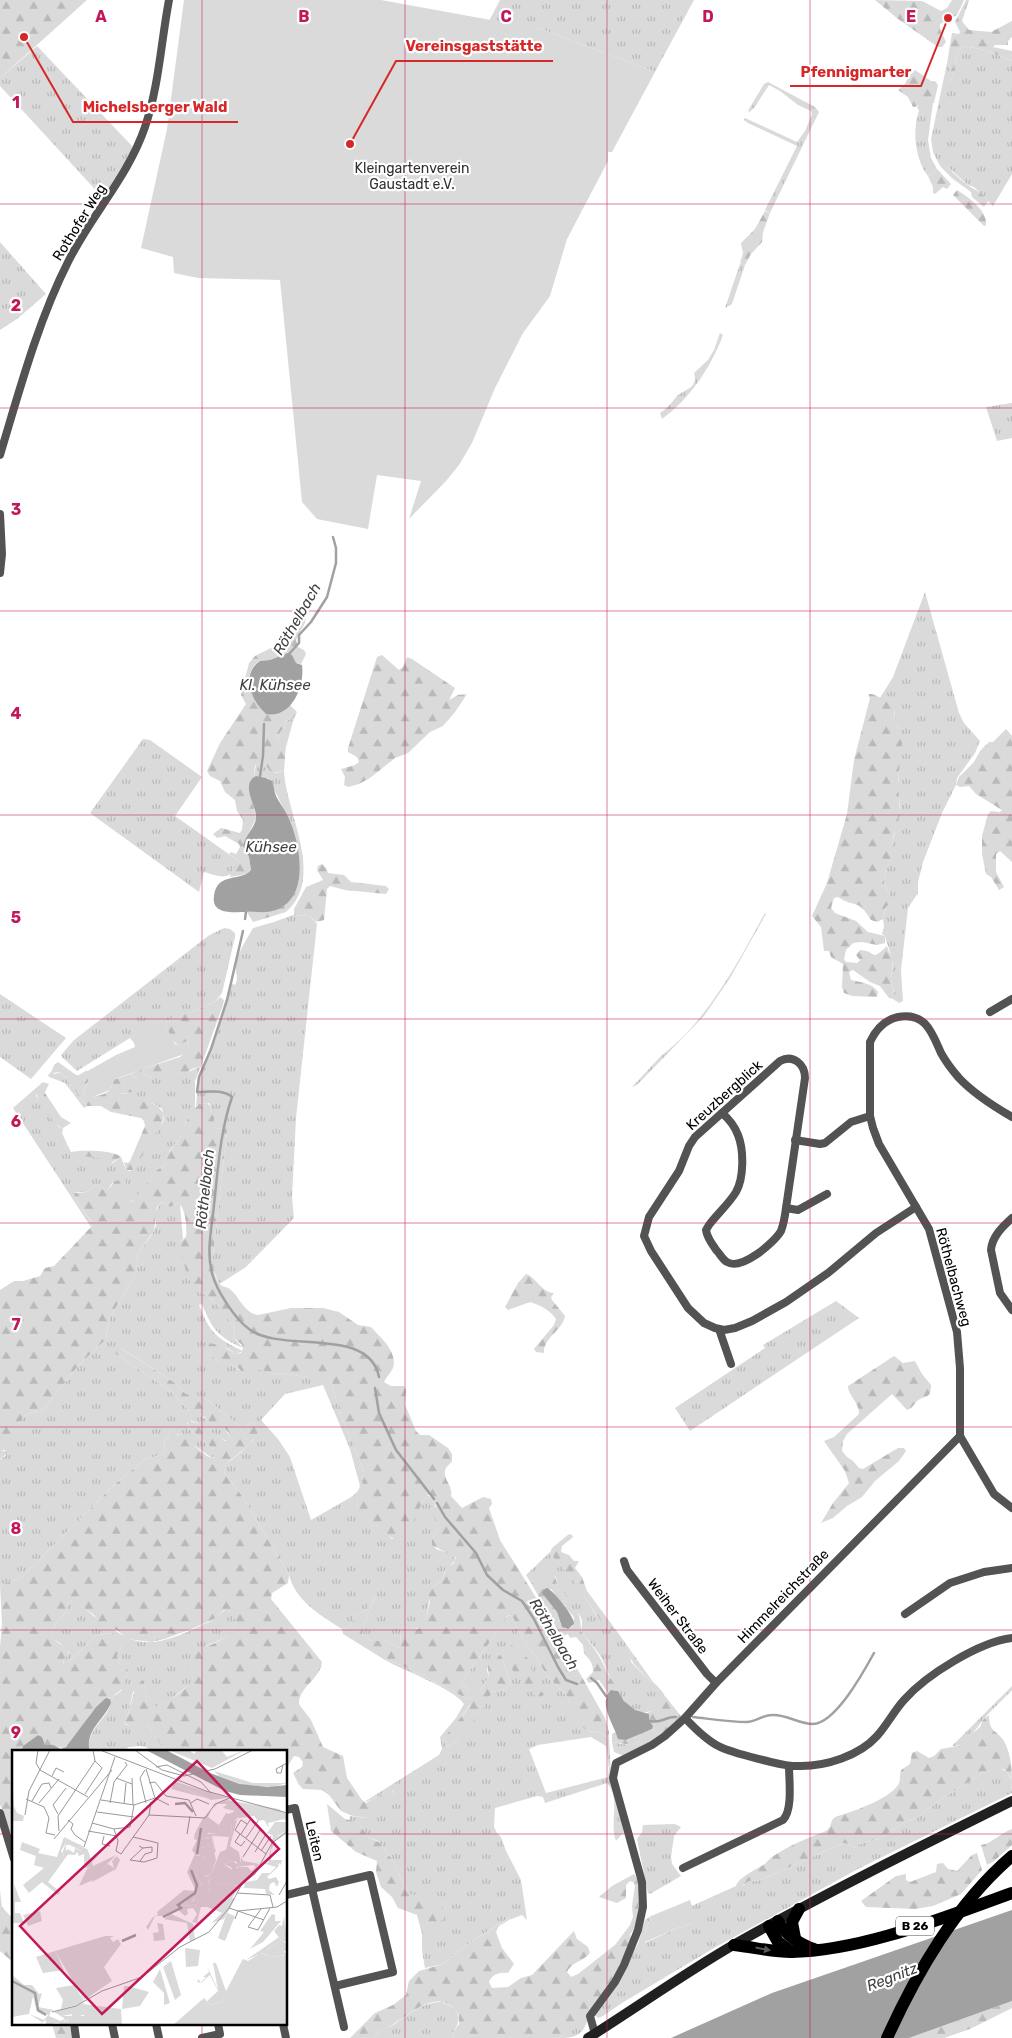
<svg xmlns="http://www.w3.org/2000/svg" width="1012" height="2038" font-family="Rubik,sans-serif">
<style>
.grass{fill:url(#grass-tufts);fill-rule:evenodd}
.forest{fill:url(#forest-firs)}
.garden{fill:#dadada}
.water{fill:#a1a1a1}
.lines{fill:none;stroke-linecap:round;stroke-linejoin:round}
.stream{stroke:#a1a1a1;stroke-width:2.5}
.street{stroke:#535353;stroke-width:8}
.secondary{stroke:#202020;stroke-width:10}
.primary{stroke:#000;stroke-width:12}
.oneway{fill:#595959}
.grid{fill:none;stroke:#c2185b;stroke-width:1;stroke-opacity:0.55}
.labels{text-anchor:middle;stroke-width:4.5;stroke-linejoin:round;paint-order:stroke}
.shield{fill:#fff;stroke:#4c4c4c;stroke-width:1}
.shield-label{font-size:12px;font-weight:bold;fill:#000}
.park-label{font-size:14px;fill:#313131;stroke:#fff}
.street-label{font-size:14px;fill:#000;stroke:#fff}
.water-label{font-size:15px;font-style:italic;fill:#424242;stroke:#fff}
.inset-river{fill:none;stroke:#a1a1a1;stroke-width:2.5}
.inset-road{fill:none;stroke:#999;stroke-width:1}
.view{fill:#c2185b;fill-opacity:0.15;stroke:#c2185b;stroke-width:2.5}
.inset-edge{fill:none;stroke:#000;stroke-width:2.5}
.grid-label{font-size:16px;text-anchor:middle;font-weight:bold;fill:#c2185b;stroke:#fff;stroke-width:4.5;stroke-linejoin:round;paint-order:stroke}
.leader{fill:none;stroke:#d62828;stroke-width:2}
.callout-dot{fill:#d62828;stroke:#fff;stroke-width:2}
.callout-label{font-size:15px;text-anchor:middle;font-weight:bold;fill:#d62828;stroke:#fff;stroke-width:4.5;stroke-linejoin:round;paint-order:stroke}
</style>
<defs>
<pattern id="grass-tufts" width="24" height="20" patternUnits="userSpaceOnUse" patternTransform="scale(1.25)"><rect width="24" height="20" fill="#dadada"/><path d="M3 7l-1-3M5 7V3M7 7l1-3M15 17l-1-3M17 17v-4M19 17l1-3" fill="none" stroke="#b9b9b9"/></pattern>
<pattern id="forest-firs" width="22" height="20" patternUnits="userSpaceOnUse" patternTransform="scale(1.25)"><rect width="22" height="20" fill="#dadada"/><path d="M5 1l3.5 6h-7zM16 11l3.5 6h-7z" fill="#b9b9b9"/></pattern>
</defs>
<rect width="100%" height="100%" fill="#fff"/>
<g class="grass">
<path d="M500,0H694L655,72L541,29L489,21Z"/>
<path d="M37,46L132,146L130,155L103,198L0,86V78Z"/>
<path d="M964,46L985,50L1012,61V174L993,206L974,187L968,185L942,162L940,166L933,152L931,139L947,63L950,65L948,84C958,73 951,56 964,46Z"/>
<path d="M768,82L815,107L819,112L770,213L765,210L797,146L748,123L744,120L745,118L797,142L805,131L812,114L811,111L798,105L780,91L769,85L754,108L748,113L749,109L764,84Z"/>
<path d="M933,102L928,140L931,158L937,169L928,176C915,159 912,131 919,111L917,107L922,103Z"/>
<path d="M0,242L46,294L17,319L0,330Z"/>
<path d="M742,263L745,265L732,304L725,308L740,264Z"/>
<path d="M720,333L723,335C711,367 690,399 662,419L660,413C668,408 671,403 677,396C685,389 699,388 694,373L708,360L714,350Z"/>
<path d="M1012,403V438L997,441L986,407Z"/>
<path d="M925,592L959,713L964,723L980,741L975,753L957,778L956,785L942,813L923,862L918,882V893L908,908L901,970L903,1001L899,1003L893,999C896,993 892,987 891,980C891,973 894,964 892,959C890,951 887,944 885,936L882,934L884,926L883,919L890,894L884,884L885,872L892,857V844L900,808L898,787L900,729L895,723L894,708L880,698L893,677Z"/>
<path d="M294,718L286,747L285,743L278,740L277,737L286,724L285,721Z"/>
<path d="M143,739L150,740L202,777L175,816L240,862C229,882 222,877 204,872L199,892L90,813Z"/>
<path d="M256,764H264L267,768L275,773L284,771C286,813 326,878 286,912L285,905C320,874 285,810 268,778L254,777Z"/>
<path d="M765,913L766,914L730,978L704,1016L637,1085L632,1087C642,1077 651,1066 661,1056C672,1047 683,1038 692,1027C722,993 743,953 765,913Z"/>
<path d="M293,915L310,916L317,924L296,1118L292,1197L294,1218L246,1267L221,1283H219L213,1269V1255L227,1131L223,1128L219,1129L214,1127L210,1112L211,1107L209,1103L199,1104L196,1106L198,1084L223,1015L231,983L235,985C239,978 235,973 236,965C239,949 246,941 253,928L274,922Z"/>
<path d="M224,928L230,929L235,933V937L222,993L215,1002L192,1012L178,1015L159,1026L130,1038L77,1071L62,1057L61,1055L74,1040L208,936Z"/>
<path d="M0,994L66,1038L31,1079L0,1057Z"/>
<path d="M201,1066L195,1081V1109L186,1121L180,1138L169,1151L165,1165L157,1170L136,1199L129,1202L124,1199L122,1195L126,1180L112,1183L107,1191L97,1185L92,1187L87,1192H76L74,1197L92,1223L91,1227L13,1108L43,1082L49,1084L45,1092L37,1093L36,1096L59,1127L63,1128L62,1133L67,1144L65,1147L74,1157L83,1155L101,1158L113,1163L121,1157L126,1170L130,1171C140,1164 139,1151 145,1143C154,1131 169,1127 162,1109C144,1094 133,1109 119,1101L118,1098L119,1094L129,1093L138,1087V1080L130,1074L142,1069L145,1075C158,1081 170,1071 182,1075Z"/>
<path d="M51,1072L55,1074L61,1072L87,1106L84,1108L65,1083L49,1077L48,1075Z"/>
<path d="M161,1202L170,1207L178,1203L180,1205L183,1239L180,1242L190,1280L199,1286L201,1293C215,1297 226,1317 235,1328L233,1337L243,1348C218,1337 212,1329 202,1304L199,1305C210,1333 216,1338 243,1351L236,1354L229,1349L215,1345L207,1352L218,1361L233,1365L239,1370H261L275,1374L283,1373L299,1376L327,1377L331,1382L341,1415L364,1472C365,1484 355,1494 358,1507L369,1519L392,1539L410,1527L420,1506L427,1495C439,1500 435,1519 439,1529L432,1539L436,1549L451,1554L456,1560L445,1570L442,1581L432,1587L426,1618L421,1627L415,1629L403,1627L400,1631L401,1645L399,1648L385,1641H372L362,1635L363,1626L377,1593L367,1610L356,1615L348,1628L342,1629C321,1616 295,1600 289,1575L242,1496L224,1472L226,1464L240,1453L254,1439L255,1422L250,1423L245,1427H241L206,1399L186,1394L175,1383L121,1348L116,1354L168,1389L189,1410L224,1428L230,1436L229,1440L227,1441C214,1436 205,1426 192,1421L187,1423L188,1427L214,1450L216,1455L212,1458L178,1434H170L164,1441L165,1449L163,1454L144,1460L114,1485L21,1578L0,1585V1460L6,1455L5,1450H1V1445C4,1442 8,1440 10,1438C17,1432 19,1421 26,1415C32,1410 38,1413 44,1409L78,1366L101,1344L106,1336L110,1317L136,1274L138,1253L151,1236L156,1226V1212ZM323,1385L350,1449L360,1486L358,1491L353,1496L311,1520L290,1457L278,1439L261,1420L285,1394Z"/>
<path d="M836,1301L859,1318L690,1431L675,1408L765,1348L763,1345Z"/>
<path d="M550,1552L580,1589L596,1615L610,1629L616,1630L631,1651L630,1653L631,1662L651,1682H653C657,1686 664,1692 665,1697C667,1709 645,1714 637,1712C634,1711 630,1707 628,1705C617,1694 609,1675 603,1661C599,1652 589,1641 582,1633C581,1629 582,1626 582,1621C580,1609 568,1609 561,1603L566,1601L557,1584L556,1577L549,1572L531,1583L526,1575Z"/>
<path d="M72,1600C80,1603 97,1620 106,1625C116,1631 126,1638 137,1641C161,1647 191,1630 211,1621C217,1618 221,1612 227,1609L231,1612L236,1621C233,1638 220,1639 207,1646C201,1650 196,1654 191,1659L193,1677L191,1683L170,1700L157,1707L152,1706L146,1699L144,1684L133,1692L128,1714L124,1723L127,1725H148L165,1752H152L146,1747L139,1746L129,1747L121,1752H90C83,1728 114,1716 110,1699L121,1691L128,1672L120,1664L117,1656L122,1645L113,1633L97,1635L70,1661L64,1663L63,1661L69,1652L60,1643L54,1640C47,1628 61,1620 66,1611C68,1605 67,1603 72,1600Z"/>
<path d="M510,1615L514,1619L518,1632L538,1660L547,1676L567,1696L581,1725L587,1731L599,1732L606,1737L609,1736L611,1776L624,1834H622L616,1841C609,1823 621,1798 607,1783L545,1803L543,1797L537,1796L495,1808L494,1827L497,1833L501,1837L506,1851L521,1880L527,1920L522,1915L509,1920L510,1918L507,1919L468,1944L443,1964L425,1968L422,1951L424,1950L425,1899L407,1893L394,1862L386,1851L378,1841L369,1837L357,1822L349,1821L350,1816C367,1818 369,1820 382,1808C389,1802 390,1802 394,1793L393,1791C382,1790 374,1801 364,1802L439,1755L442,1749L440,1737L456,1718L464,1704C455,1689 402,1670 385,1660L401,1665L470,1700V1705L450,1731L446,1745L448,1747L454,1743L481,1711L492,1692L505,1689L510,1684L502,1657L498,1653L491,1657L487,1670L489,1677L479,1692H472L461,1683L499,1629L505,1618ZM591,1737L606,1746L609,1769L608,1777L546,1793L529,1749L538,1745Z"/>
<path d="M1012,1686V1690C1003,1700 992,1709 984,1719C977,1727 964,1748 952,1746Z"/>
<path d="M652,1729L662,1736L624,1756L614,1752L612,1742C630,1746 638,1747 649,1730Z"/>
<path d="M1000,1769C1011,1770 1012,1784 1012,1793L858,1869L714,1948L622,2003L603,2016L598,2018L595,2015L638,1944L645,1920L651,1916L645,1932V1943L679,1927L682,1928L693,1922L694,1913L692,1906L696,1904L736,1886H743L749,1881L761,1880L843,1843L848,1844L854,1848L859,1844L879,1839L907,1821L918,1817L941,1799L985,1772Z"/>
<path d="M675,1824L681,1827L674,1836L671,1857L672,1864L681,1876L650,1894L648,1893L637,1839L642,1832L643,1825Z"/>
<path d="M442,2002C461,2009 463,2019 452,2034L454,2038H374C378,2030 386,2029 393,2025C410,2014 421,2002 442,2002Z"/>
<path d="M589,2013C585,2033 579,2038 559,2038L575,2028Z"/>
</g>
<g class="forest">
<path d="M0,0H87L0,78Z"/>
<path d="M875,0L922,1L941,11L947,8L952,0H964L957,15L940,24V29L946,42L942,47H938L898,19Z"/>
<path d="M966,0H969L962,21L969,30L991,32L1012,21V37L1008,41V45H995L993,47L1012,51V61L985,50L964,46C951,56 958,73 948,84L946,82L950,65L947,63L952,33L959,34L960,32L955,22Z"/>
<path d="M915,70L931,81H935L938,85L934,103C925,102 918,107 913,107L908,97L898,90L905,84L908,77Z"/>
<path d="M942,161C949,169 957,177 966,184C975,190 980,191 988,201L984,207L972,197L971,192L953,179L940,166Z"/>
<path d="M937,169L951,184L947,189L943,187L935,194L933,193V187L928,176Z"/>
<path d="M957,190C967,196 988,211 986,225L984,226L953,195Z"/>
<path d="M765,211L770,213L763,232L762,242L751,254L745,265L740,263L743,253L741,243L755,229Z"/>
<path d="M304,598L308,600V603L305,623L296,640L298,647L304,650L306,654L301,664L296,663L288,653L270,660L259,661C240,674 253,698 264,713L284,710L290,705L297,712L294,718L285,721L286,724L277,737L278,740L284,742L286,745L284,771L272,773L264,764L255,765L254,777L249,785L256,818L243,846L249,857L251,870L248,874L230,877L231,872L240,862L229,854L231,852L236,854L240,847L239,844L225,836L217,838L213,834L221,828L240,833L242,830L243,820L237,811L235,800L225,792L220,781L210,776L207,771L220,743L246,704L241,695L249,663L255,656L271,648L280,640L300,611L302,601Z"/>
<path d="M382,655L399,670L403,667L407,657L412,659L455,688L449,700L458,695L467,694L455,712L443,726L430,732L408,753L395,758L370,778L359,784L348,787L344,785L345,777L341,769L355,765L359,762L357,757L348,752V748L377,657Z"/>
<path d="M868,694H872L891,702L894,708L895,723L900,729L903,737L898,779L900,815L893,837L892,857L885,872L884,884L890,894V903L886,907L883,919L877,922L871,920C857,897 856,909 838,897L834,898L831,908L835,913L856,921L868,932L885,936V943L877,945L862,942L853,943L846,950L844,959L846,962L857,963L860,960L856,955L860,950C878,951 869,963 887,946L889,952L893,957L891,981L895,997L893,999L889,998L880,986L870,982L853,970L849,972L851,980C860,982 872,983 878,992L877,997L852,996L844,993L842,987L843,964L831,957L829,951H824L821,927L812,916L827,883L847,814L854,760L870,698Z"/>
<path d="M1006,729L1012,736V862L1000,851L996,854V872L1004,887L999,890L991,877L986,874L982,854V836L988,814L991,811L1000,812L1002,810L976,794L969,786L960,787L956,785L959,777L974,762L980,751L989,742H993Z"/>
<path d="M322,864L326,868L328,873L344,875L351,882L386,886L389,889L386,894L345,890L330,886L327,889L324,920L316,922L310,916L294,915V909L306,887L323,880L317,870L318,866Z"/>
<path d="M285,905L286,912L253,922L247,912L273,911Z"/>
<path d="M220,997L224,1000L223,1005L201,1066L192,1069L184,1075C172,1073 158,1081 145,1075L142,1069L180,1057L189,1048L188,1041L179,1045C171,1042 166,1029 166,1021L181,1013L192,1012L215,1002Z"/>
<path d="M58,1062L76,1075H79L87,1070L86,1076L89,1080L83,1091L87,1097C93,1097 108,1095 111,1088C113,1086 112,1082 113,1080L130,1074L138,1080V1087L133,1092L119,1094L118,1098L119,1101L125,1103L146,1101L158,1106L164,1114L161,1128L145,1144L143,1155L132,1170H126L124,1162L128,1163L130,1161L145,1126L144,1121L141,1118L111,1112L101,1106H87L61,1072L51,1073L54,1065Z"/>
<path d="M43,1090L61,1117L71,1123L63,1128C55,1126 35,1101 37,1093Z"/>
<path d="M207,1103L211,1107L210,1112L214,1117V1127L219,1129L225,1127L227,1131L213,1255C213,1266 213,1274 219,1283C222,1288 228,1286 232,1291C240,1299 246,1314 258,1315L291,1308H323L339,1312L358,1325L371,1327C381,1338 398,1352 393,1368C391,1373 386,1377 384,1382L391,1386H404L406,1389L405,1405L416,1431L420,1435H429L448,1448L452,1454V1461C450,1464 445,1468 445,1471C443,1479 453,1485 451,1496L462,1508L483,1497L491,1499L492,1504L489,1508L500,1540L547,1615L605,1718L609,1731V1736L606,1737L599,1732L587,1731L580,1725L567,1696L547,1676L538,1660L518,1632L514,1619L510,1615L507,1616L499,1629L461,1683L472,1692H479L489,1677C488,1667 485,1657 498,1653L502,1657L510,1684L505,1689L492,1692L482,1711L454,1743L448,1747L442,1740L470,1706V1700L401,1665L385,1660L343,1634L342,1629L348,1628L356,1615L367,1610L377,1593L363,1626L362,1635L372,1641H385L399,1648L401,1645L400,1631L403,1627L418,1629L426,1618L430,1602L428,1592L432,1587L442,1581L446,1568L454,1563L456,1558L432,1545V1539L439,1529L433,1514L436,1506L430,1495H427C420,1504 410,1532 405,1536C401,1539 394,1539 390,1537C384,1533 378,1527 372,1522C366,1517 357,1510 357,1501C357,1490 365,1483 364,1472L341,1415L331,1382L327,1378L299,1376L283,1373L275,1374L261,1370L242,1371L233,1365L221,1363L214,1358L207,1352L205,1346L209,1343C220,1345 227,1348 236,1354L241,1353L243,1349L242,1345L233,1337L235,1328L212,1299L200,1292L199,1286C196,1285 194,1286 191,1283C186,1277 181,1250 180,1242L186,1237C187,1228 186,1208 178,1203L170,1207L161,1202L157,1208L154,1231L138,1253L136,1274L110,1317L105,1340L78,1366L44,1409C38,1413 32,1410 26,1415C19,1421 17,1432 11,1438C8,1441 4,1442 1,1445V1450L7,1452L0,1460V1290L14,1281H23L40,1276L45,1268L54,1266L92,1226L91,1221L74,1197L75,1193L87,1192L92,1187L97,1185L107,1191L115,1181L125,1179L126,1180L123,1197L129,1202L133,1201L157,1170L165,1165L168,1153L180,1138L182,1130L190,1114L199,1104Z"/>
<path d="M67,1144L71,1152C82,1150 113,1150 121,1157L111,1163C98,1156 85,1156 71,1157L65,1147Z"/>
<path d="M526,1274C537,1278 542,1293 554,1293L551,1297L552,1300L565,1316C563,1330 543,1338 544,1353L536,1352L534,1349L554,1325L556,1319C550,1310 540,1305 530,1302L508,1310L505,1307L518,1283Z"/>
<path d="M119,1347L175,1383L186,1394L200,1396L206,1399L241,1427H245L252,1422L257,1423L259,1429C253,1445 238,1453 226,1464L224,1472L242,1496L289,1575L288,1583L272,1593L271,1599L322,1662C321,1678 298,1688 299,1704L311,1720L323,1747L343,1756L347,1778L362,1800L366,1803L387,1791L391,1790L394,1793L392,1801L375,1816L368,1818L353,1816L341,1811L329,1795L322,1790L303,1789L299,1785L293,1773L302,1767L303,1762L299,1757L294,1756L286,1769V1752H165L148,1725L131,1726L124,1723L128,1714L135,1689L141,1680L144,1681L146,1699L155,1707C166,1704 190,1688 193,1677L187,1667C191,1642 232,1647 236,1621L229,1610H224L216,1618L194,1628L165,1639L151,1642L135,1640L127,1638L117,1630L104,1628L94,1615L72,1600C67,1603 68,1605 66,1611C61,1620 47,1628 54,1640L68,1649V1654L63,1661V1663L70,1661L97,1635L113,1633L121,1640L122,1645L117,1656L120,1664L127,1668L128,1672L123,1688L110,1699L109,1698C88,1707 82,1735 64,1748L45,1745L42,1737L38,1735L23,1746L21,1752H14V1833H10L0,1804V1647L2,1624L0,1585L21,1578L114,1485L144,1460L163,1454L165,1449L164,1441L170,1434C187,1431 200,1457 214,1458V1450L188,1427L187,1425L189,1421L202,1425L225,1441L230,1438L229,1433L224,1428L213,1425L205,1417L193,1414L168,1389L116,1354L115,1350Z"/>
<path d="M894,1356L903,1363L915,1361L922,1374L931,1385C931,1401 924,1394 916,1402C913,1406 912,1408 907,1410L892,1394L847,1434L843,1441L842,1451L847,1457L853,1461L859,1468L863,1469L898,1448H904L906,1451L899,1461L875,1481L862,1497L847,1506L833,1518L821,1523L833,1503L849,1483L845,1471L824,1441L834,1437L859,1414C860,1403 848,1396 848,1386Z"/>
<path d="M569,1534L572,1535L573,1537L562,1546L561,1552L569,1555L574,1561H579L575,1568L582,1577L587,1591L616,1630C603,1631 588,1600 580,1590C571,1578 560,1565 550,1553L552,1548Z"/>
<path d="M546,1572L554,1573L557,1584L568,1597L566,1601L561,1603L551,1589L542,1591L557,1612L561,1625L566,1629L573,1626L574,1617L564,1606C583,1608 579,1621 582,1633C592,1645 600,1656 606,1670C609,1677 614,1682 618,1691L613,1690L608,1693L599,1680L589,1683L586,1679L593,1672C593,1663 590,1660 584,1653L583,1645L576,1637L570,1638L568,1634L563,1636L560,1634L531,1583Z"/>
<path d="M509,1643L530,1660L534,1685L544,1694L541,1698L536,1697C526,1684 498,1662 506,1644Z"/>
<path d="M631,1651L653,1682H651L634,1664L629,1656Z"/>
<path d="M665,1696L681,1716L662,1736L652,1729L647,1713C655,1709 665,1706 665,1696Z"/>
<path d="M989,1715C989,1733 996,1729 1004,1741C1012,1756 1012,1772 1012,1788L1010,1776L1004,1769L985,1772L941,1799L918,1817L907,1821L879,1839L859,1844L854,1848L848,1844L843,1843L761,1880L749,1881L741,1887L736,1886C738,1878 755,1870 763,1865C766,1864 768,1860 772,1857C788,1846 807,1838 826,1831L830,1827L832,1820L835,1817C851,1812 888,1800 898,1785C901,1780 899,1776 901,1770L910,1764L912,1753L917,1751L929,1758L934,1756L941,1749L958,1746L980,1727L983,1720Z"/>
<path d="M649,1730L645,1738L632,1745L612,1742V1734L617,1732V1735L626,1740Z"/>
<path d="M327,1804L345,1819L357,1822L369,1837L380,1843L394,1862L407,1893L439,1903L443,1908L442,1919L424,1950L422,1951V1934L417,1915L398,1908L392,1897L381,1887L376,1872L377,1861L356,1852L331,1831Z"/>
<path d="M1012,1829V1845L993,1862L987,1865L981,1845C993,1843 1000,1833 1012,1829Z"/>
<path d="M977,1853L982,1870L961,1894L933,1906L915,1909L866,1907L861,1901L896,1876L906,1874V1880L910,1882L936,1872L937,1864L943,1863L948,1869L957,1871L972,1855Z"/>
<path d="M634,1874C645,1886 641,1912 636,1925C635,1929 632,1931 630,1935L634,1949C618,1972 597,2009 576,2028C571,2032 565,2034 559,2038H454L452,2034L459,2024V2015C440,1985 412,2013 392,2025C385,2030 378,2030 374,2038H350L375,2013L393,2005L406,1995L409,1981L419,1971L443,1964L468,1944L509,1918V1920L499,1926L496,1932L502,1948L514,1964L508,1973C500,1972 492,1974 489,1982L492,1988L508,1987L521,1978L532,1975L574,1931L577,1939L588,1947L590,1953C584,1961 571,1962 567,1972L571,1977L578,1974L615,1945L630,1925L633,1917L632,1906L635,1886L633,1882L630,1881L626,1885V1898L617,1903L599,1897L612,1886Z"/>
<path d="M0,1891L2,1907L14,1920V1963L0,1951Z"/>
<path d="M1012,2001V2008L970,2029L944,2038H909Z"/>
<path d="M52,2024H69L73,2038H56Z"/>
</g>
<g class="garden">
<path d="M184,0H381L541,29L655,72L612,152H608V161L567,239L550,296L523,333L495,388L472,443L459,465L446,481L409,519L421,481L377,475L368,529L317,519L302,502L280,280L198,278L174,273L173,257L141,248L167,129Z"/>
<path d="M166,1021L167,1028L175,1044L179,1045L188,1041L189,1048L187,1053L115,1079L110,1090L90,1098L87,1097L83,1091L89,1081L85,1075L86,1072L116,1055L135,1047L134,1043L130,1038Z"/>
<path d="M690,1900L696,1918L693,1922L682,1928L679,1927L643,1943L645,1932L651,1916Z"/>
</g>
<g class="water">
<path d="M288,653L292,655L296,663L302,665C305,685 292,719 266,714C252,702 240,674 260,661L270,660Z"/>
<path d="M256,776L266,778L272,781C274,786 274,791 276,796C280,804 286,811 289,819C301,846 310,897 276,910C265,914 256,911 245,912C234,912 211,915 214,896C217,871 243,882 251,870L249,857L243,846C245,835 256,827 256,817C256,804 240,785 256,776Z"/>
<path d="M547,1588C553,1590 575,1617 574,1624L568,1629L562,1627L557,1612L542,1593L543,1590Z"/>
<path d="M611,1690L618,1691L624,1701L635,1710L649,1714V1721L653,1726L652,1729L626,1740L618,1739C615,1726 597,1703 611,1690Z"/>
<path d="M106,1698L110,1699L111,1703C104,1720 84,1731 90,1752H21L23,1746L38,1735L42,1737L45,1745H53L61,1749L66,1747L96,1707Z"/>
<path d="M1012,1910V2001L909,2038H671L772,1993Z"/>
</g>
<g class="lines">
<g class="stream">
<path d="M288,655L299,643V635L311,622L327,597L336,563V548L333,537"/>
<path d="M260,776L263,756L264,724"/>
<path d="M245,919L246,912"/>
<path d="M243,931L227,1000L211,1049L199,1077L197,1092C208,1092 223,1089 232,1097C220,1132 218,1169 214,1205C212,1227 206,1251 212,1273C216,1290 235,1319 249,1329C281,1354 369,1325 379,1377"/>
<path d="M375,1388L379,1413L396,1450L434,1499"/>
<path d="M437,1503L445,1517L476,1553L487,1575L503,1590L522,1601L534,1619L558,1667L566,1680L577,1684"/>
<path d="M591,1678L597,1683L606,1696"/>
<path d="M693,1717C711,1719 729,1722 747,1722C755,1722 763,1715 772,1715C786,1714 799,1724 813,1724C836,1723 864,1671 874,1653"/>
<path d="M649,1721C663,1724 665,1716 676,1717"/>
</g>
<g class="street">
<path d="M0,455C19,392 38,321 68,262C91,215 128,177 145,127C159,86 161,42 169,0"/>
<path d="M0,514L2,554L0,573"/>
<path d="M990,1012L1012,999"/>
<path d="M722,1113C729,1119 735,1127 738,1135C744,1150 744,1178 736,1192C728,1205 717,1214 709,1225L706,1230C707,1238 712,1244 717,1251C720,1254 723,1260 727,1262C741,1271 774,1243 781,1231C784,1223 785,1216 786,1208"/>
<path d="M1012,1117C993,1106 974,1094 959,1078C952,1070 946,1062 941,1053C932,1033 926,1012 898,1017C884,1020 876,1029 870,1042V1116L873,1128L879,1144L929,1229L957,1332L960,1368V1436L994,1494L1012,1508"/>
<path d="M795,1140L820,1144L825,1143L851,1122L870,1116"/>
<path d="M827,1194L798,1210L786,1208L805,1078C805,1064 793,1054 780,1061L695,1137L689,1146L679,1171L649,1217L644,1236L651,1251L688,1308L704,1323L715,1328L724,1330L735,1328L752,1321L786,1302L828,1273L876,1233L916,1207"/>
<path d="M1012,1218C1002,1227 992,1237 991,1250L1000,1293L1012,1310"/>
<path d="M719,1329L731,1364"/>
<path d="M624,1561L627,1570L707,1674L716,1683"/>
<path d="M905,1614L950,1583L984,1572L1012,1568"/>
<path d="M685,1718C714,1749 723,1750 763,1760C776,1763 788,1767 801,1766C826,1766 859,1756 877,1736C887,1725 894,1711 904,1700C926,1675 979,1642 1012,1638"/>
<path d="M286,1810L295,1808L314,1889"/>
<path d="M0,1813L14,1859"/>
<path d="M683,1868L783,1820C793,1810 789,1780 789,1766"/>
<path d="M312,1889L344,2027"/>
<path d="M286,1895L370,1875L393,1972L335,1986"/>
<path d="M74,2024L76,2038"/>
<path d="M112,2024L115,2038"/>
<path d="M156,2024L159,2038"/>
<path d="M283,2024L286,2038"/>
<path d="M595,2034L590,2016L615,1982L624,1965L638,1930L643,1907L642,1882L613,1778L616,1763L652,1745L665,1736L685,1718L716,1683L960,1436"/>
<path d="M202,2038L220,2034L218,2024"/>
</g>
<path class="secondary" d="M588,2038C637,2007 685,1973 735,1944C826,1893 919,1847 1012,1801"/>
<g class="primary">
<path d="M778,1921C784,1934 801,1945 814,1949"/>
<path d="M769,1926L778,1942L792,1952"/>
<path d="M795,1938L792,1922L799,1909"/>
<path d="M734,1945C753,1947 772,1952 791,1952C863,1951 945,1917 1012,1893"/>
<path d="M887,2038C917,1972 956,1904 1012,1856"/>
</g>
</g>
<defs><path id="oneway-solid" d="M-6-.8H1V-3.2L6.5 0L1 3.2V.8H-6Z" transform="scale(1.25)"/></defs>
<use class="oneway" href="#oneway-solid" transform="translate(763 1949) rotate(11)"/>
<path class="grid" d="M202,0V1752M405,0V2038M607,0V2038M810,0V2038M0,204H1012M0,408H1012M0,611H1012M0,815H1012M0,1019H1012M0,1223H1012M0,1427H1012M0,1630H1012M0,1834H14M286,1834H1012M202,2024V2038"/>
<g class="labels">
<rect class="shield" x="896" y="1916.5" width="38" height="19" rx="4"/>
<g class="shield-label">
<text x="915" y="1930">B 26</text>
</g>
<g class="park-label">
<text x="412" y="173">Kleingartenverein<tspan x="412" dy="16">Gaustadt e.V.</tspan></text>
</g>
<g class="street-label">
<text transform="translate(79 222) rotate(-58)" y="5">Rothofer Weg</text>
<text transform="translate(724 1095) rotate(-42)" y="5">Kreuzbergblick</text>
<text transform="translate(954 1277) rotate(75)" y="5">Röthelbachweg</text>
<text transform="translate(783 1596) rotate(-46)" y="5">Himmelreichstraße</text>
<text transform="translate(678 1616) rotate(53)" y="5">Weiher Straße</text>
<text transform="translate(315 1841) rotate(77)" y="5">Leiten</text>
</g>
<g class="water-label">
<text transform="translate(297 619) rotate(-60)" y="5">Röthelbach</text>
<text x="275" y="690">Kl. Kühsee</text>
<text x="271" y="852">Kühsee</text>
<text transform="translate(205 1189) rotate(-84)" y="5">Röthelbach</text>
<text transform="translate(554 1634) rotate(59)" y="5">Röthelbach</text>
<text transform="translate(892 1977) rotate(-21)" y="5">Regnitz</text>
</g>
</g>
<g transform="translate(12 1750)">
<rect width="275" height="275" fill="#fff"/>
<path d="M157,0H177L182,4L186,0H209L215,7L233,0L200,18ZM202,21L241,33H275L261,37L232,35L207,26ZM162,31L183,38L216,48L199,50L164,35ZM0,36L2,56L5,63L12,66L11,71H0ZM199,61L196,67L207,75L214,63L226,68L220,72L219,87L200,86L203,96L199,86L205,84L196,83L193,87L199,88L189,89L191,68ZM52,87L70,96V101L54,93L49,101L52,106L51,102L57,103L36,132L48,142L46,145L30,132L17,143L11,135L32,118L22,115L24,106L8,100L10,92L28,99L26,103L45,107ZM201,96L204,110L199,125L193,126L198,144L196,127L198,132L199,127L202,133L228,136L220,148L198,146L181,153L187,134L191,136L183,124L192,106L185,105L188,98ZM104,105L79,131L67,136L75,119ZM229,106L231,111L248,114L225,117L224,123L229,124L223,128L219,117L211,114L221,111L226,115L229,114ZM2,134L9,152H3V163H8L12,173H0ZM172,140L183,141L169,156L183,155L188,161L189,157L185,173L180,172L185,164L181,158L175,159L176,164L173,166L166,160L152,166H143L136,180L134,177L141,167L143,166L146,165L145,162ZM28,161L30,171L16,176L11,165ZM215,163L223,166L213,191L206,188ZM159,164L181,174L183,189L178,192L175,173L152,169ZM260,164L263,165V171H269L251,192L238,199L252,182L248,181ZM145,173L151,174L153,190L142,191L141,183L147,182ZM267,187L269,190L255,200H267L262,199L266,194L275,205L258,207L250,203L234,210ZM173,198L188,200L186,216L174,217ZM43,201L52,220L31,223L24,207ZM231,209L226,222L210,252L197,255L195,251L206,241L198,225L189,233H187L185,231L187,229L188,233L194,227H191L197,222L195,216L206,240L201,213H204L214,241ZM159,211L169,245L163,250L151,217ZM148,219L158,253L152,255V243L141,232ZM62,235L72,251L67,254L43,261L49,259L51,250L44,238ZM112,236H116L137,242L128,256L110,259ZM72,253L73,264L63,268H59L60,264L50,266L57,269L53,272L52,268L42,262ZM27,260L39,261L37,266L51,272L34,275V270L26,275L30,272L17,264L32,270L36,265Z" fill="#dadada"/>
<path d="M158,29L163,32L164,35L194,48L159,39L162,32ZM215,50L267,59L275,64V72L272,69L256,73L257,78L252,70L246,71L242,66L227,68L215,65L223,61L211,58L215,54H206L202,57L206,59L201,57L203,54ZM191,68L193,73L189,89L199,88L191,87L193,80L194,84H205L199,86L204,102H198L202,100L201,96L188,98L185,106L191,105L192,111L183,124L191,136L187,134L186,144L180,151L198,146H216L223,149L212,169L199,173L210,163L195,157H189L188,161L183,155L169,156L184,141L175,122L183,104L180,100L185,90L182,89L183,83ZM225,70L218,96L227,102L229,114L224,116L225,112L221,111L211,114L222,121L227,117H236L239,121L244,117L241,115L247,114L242,124L228,136L201,133L199,127L198,132L196,128L198,145L193,127L199,125L208,102L214,100L217,87L214,85L219,86L220,71ZM275,80V92L274,84L264,90L259,100V110H270L269,115L267,113L266,117L255,127L257,129L264,127L267,132L265,137L262,132L258,134L257,140L263,145L254,144L253,139L232,138L233,132L245,130L250,123H258L264,117L250,113H256L261,85L265,87ZM54,93L58,95H54V101L56,99L62,103L63,98L69,101L67,94L76,100L79,109L87,105L80,112L81,117L72,118V104L67,106L65,102L63,105L50,104ZM105,106L108,110L104,119L80,132L81,126L96,114L102,118L100,111ZM272,166L275,192L271,191L275,194L274,201L252,202L269,190L262,181L267,175L270,176ZM249,203L258,207L275,205V275H161L192,248L198,255L210,252L231,209L236,211ZM0,225L12,235H20L27,244L30,243L26,257L42,260L36,263L27,260L35,266L25,262L21,246L17,264L0,267ZM71,254L109,259L110,275H45L51,269L53,272L57,270L49,266H72Z" fill="#dadada"/>
<path d="M263,72H275V80L264,87L255,83Z" fill="#dadada"/>
<path d="M93,186H102L98,188L101,192L106,189L109,194L92,217L100,231L72,250L43,201Z" fill="#dadada"/>
<path d="M134,0H154L198,23L228,34L256,37L275,35V47L228,45L213,41Z" fill="#a1a1a1"/>
<path class="inset-river" d="M163,54L173,53L181,62M185,104L189,78M151,167L169,158L166,155L183,143L185,135L179,120M110,191L124,185M0,231L23,243L26,260L34,265"/>
<path class="inset-road" d="M26,0L24,13L28,20M88,0L194,41L275,63M123,0L150,20L172,26L203,19L241,0M271,15L269,23H265L264,19L275,13M144,17L155,15L189,32L199,43M134,19L143,48L157,55M28,20L76,47M133,20L128,28L134,53M40,26L44,18L52,22M104,28L120,34M120,28L121,55M137,33L143,32L154,46L177,50L184,66M73,44L90,18L83,11L81,0M14,49L32,57L37,68L34,83L43,85M89,50L122,55L143,48M20,51L30,34L37,33L39,38M27,53L47,29M98,53L102,32L115,15L113,12M179,53L185,49L197,54M112,54L114,33M85,62L122,67M46,64L41,55L54,38M13,65L17,41L38,0M137,65L193,68L203,54L218,48M56,70L61,74L59,79L63,85L73,92M80,73L102,79M235,74L229,70L223,80L254,104M102,79L106,91L104,101L109,104L137,65L139,52M102,79L118,77L122,55M47,81L46,66L83,11M76,81L105,86M175,84L178,66M228,84L223,92L229,96L233,91M229,84L238,70M92,86L90,94L98,96M121,87L146,93L145,108L132,112L118,110L131,98L127,96M234,88L246,71M42,89L100,20M72,97L103,7M249,101L259,86M231,107L248,80L254,84L243,102M128,111L133,104L140,102V97L131,98M225,143L258,145L261,157M267,145L275,131M217,158L226,161L265,157L275,151M249,159L236,177L246,180L258,158M223,169L226,161L252,170M40,262L64,256L90,241L130,227L168,197L197,182L217,158L230,134L243,124L260,93L275,82"/>
<path class="view" d="M185,11L267,99L90,264L8,176Z"/>
<rect width="275" height="275" class="inset-edge"/>
</g>
<g class="grid-label">
<text x="101" y="22">A</text>
<text x="304" y="22">B</text>
<text x="506" y="22">C</text>
<text x="708" y="22">D</text>
<text x="911" y="22">E</text>
<text x="16" y="108">1</text>
<text x="16" y="311">2</text>
<text x="16" y="515">3</text>
<text x="16" y="719">4</text>
<text x="16" y="923">5</text>
<text x="16" y="1127">6</text>
<text x="16" y="1330">7</text>
<text x="16" y="1534">8</text>
<text x="16" y="1738">9</text>
</g>
<path class="leader" d="M350 144L396 61H553M948 18L921 86H790M24 37L73 122H238"/>
<g class="callout-dot">
<circle cx="350" cy="144" r="5"/>
<circle cx="948" cy="18" r="5"/>
<circle cx="24" cy="37" r="5"/>
</g>
<g class="callout-label">
<text x="474" y="51">Vereinsgaststätte</text>
<text x="856" y="77">Pfennigmarter</text>
<text x="155" y="112">Michelsberger Wald</text>
</g>
</svg>
